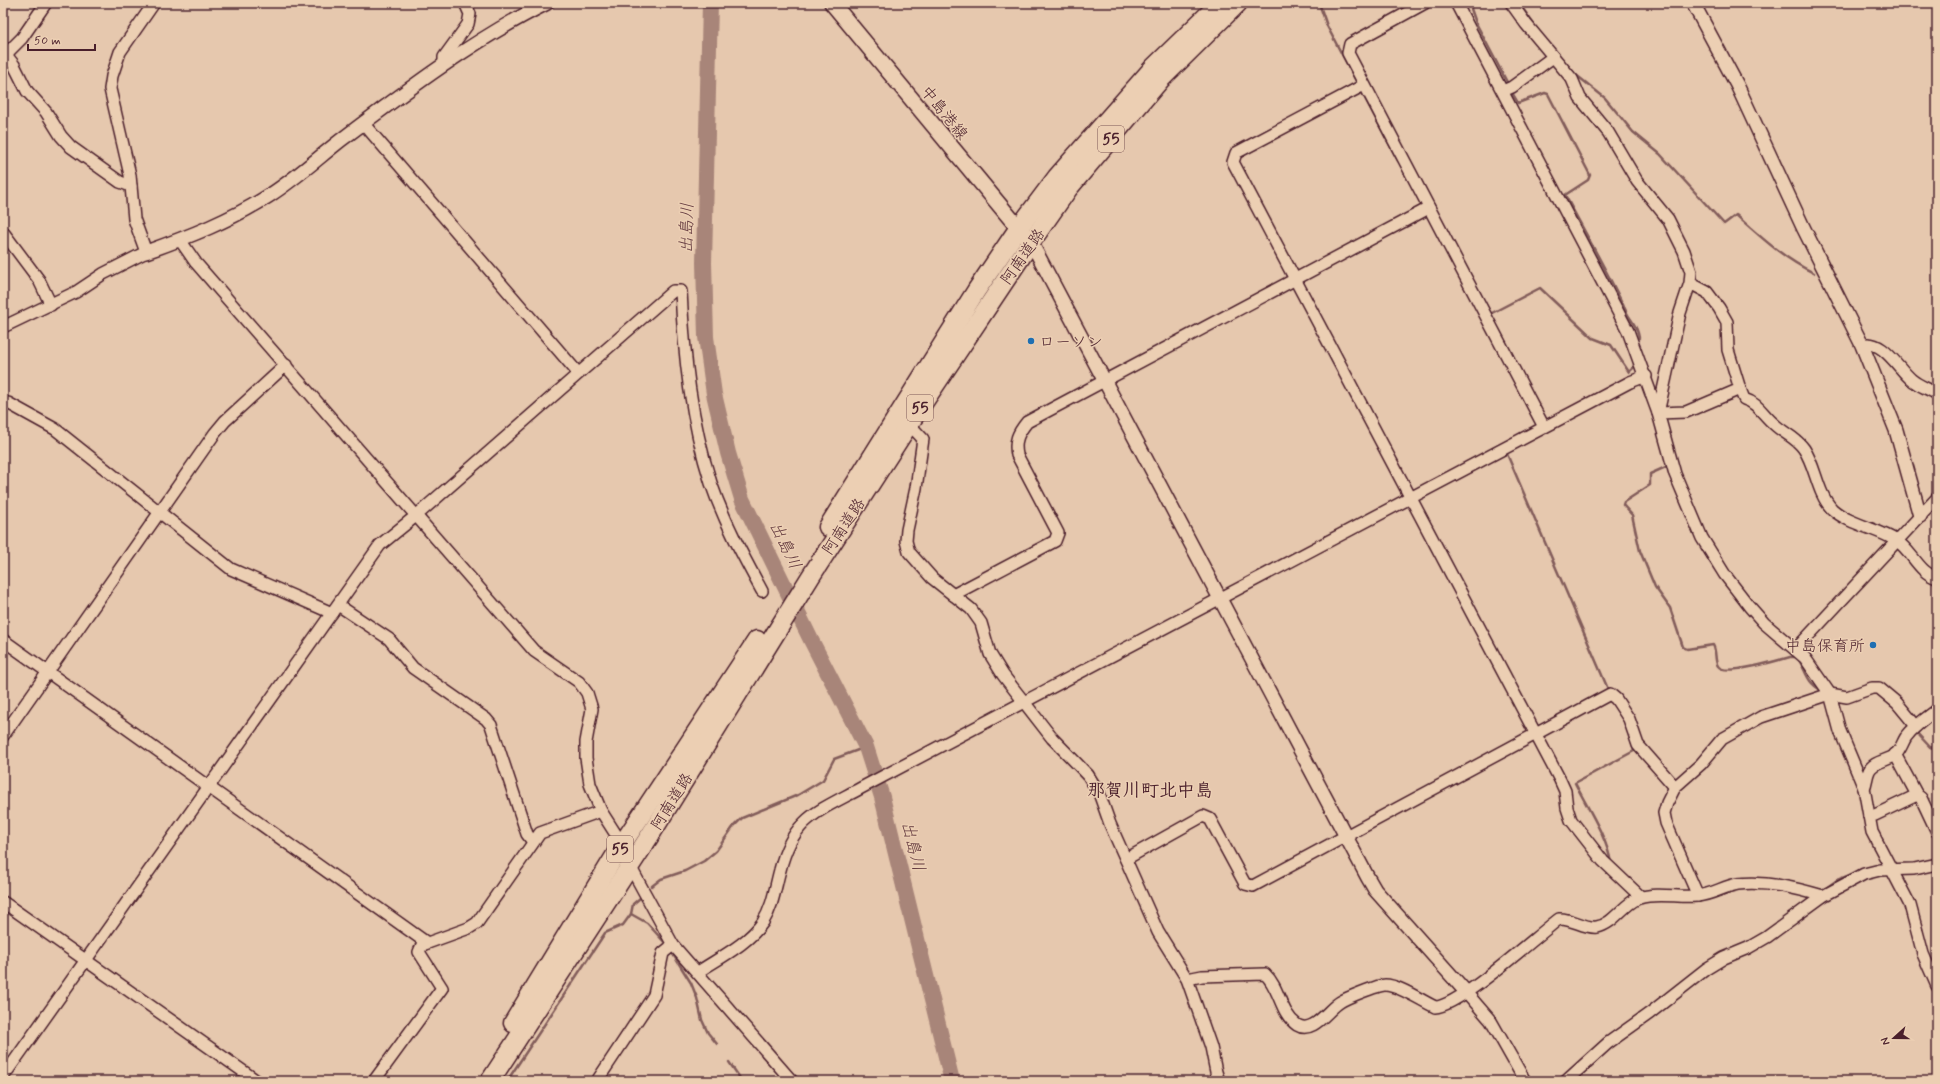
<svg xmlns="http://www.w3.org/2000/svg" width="1940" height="1084" font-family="Mynerve,'Klee One',sans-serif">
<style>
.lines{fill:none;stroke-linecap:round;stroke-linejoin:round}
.stream{stroke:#825c5a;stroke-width:2.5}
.river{stroke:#a88579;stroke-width:16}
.minor-casing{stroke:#4a1f2b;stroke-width:14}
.tertiary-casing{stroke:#4a1f2b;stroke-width:16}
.secondary-casing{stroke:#4a1f2b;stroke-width:18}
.trunk-casing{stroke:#4a1f2b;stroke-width:21}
.minor{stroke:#eccfb3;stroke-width:11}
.tertiary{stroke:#eccfb3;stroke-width:13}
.secondary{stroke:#eccfb3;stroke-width:15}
.trunk{stroke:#eccfb3;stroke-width:18}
.poi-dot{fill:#1f6fb2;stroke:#eccfb3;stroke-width:1.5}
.labels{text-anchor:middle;stroke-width:3;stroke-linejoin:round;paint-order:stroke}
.shield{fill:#eccfb3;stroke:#7b5454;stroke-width:1}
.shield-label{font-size:15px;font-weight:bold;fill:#4a1f2b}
.street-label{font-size:16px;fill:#4a1f2b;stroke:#eccfb3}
.poi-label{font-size:16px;fill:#4a1f2b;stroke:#eccfb3;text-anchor:start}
.water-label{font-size:17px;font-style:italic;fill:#62383e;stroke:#eccfb3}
.quarter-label{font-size:18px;font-weight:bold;fill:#4a1f2b;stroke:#eccfb3}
</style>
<rect width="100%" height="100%" fill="#e6c8ae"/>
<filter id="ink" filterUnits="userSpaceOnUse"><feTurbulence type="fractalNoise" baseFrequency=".025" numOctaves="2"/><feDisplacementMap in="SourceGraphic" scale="8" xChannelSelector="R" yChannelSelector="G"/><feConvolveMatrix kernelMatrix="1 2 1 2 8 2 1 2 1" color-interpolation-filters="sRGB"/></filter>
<g filter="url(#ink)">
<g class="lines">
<g class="stream">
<path d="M1319,3L1327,26L1358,85"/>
<path d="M1469,3L1476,23L1508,84"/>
<path d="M1519,3L1537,29"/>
<path d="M1575,74L1605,98L1633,132L1660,154L1724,224L1736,215C1761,237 1784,259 1814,273"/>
<path d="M1360,89L1398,161"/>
<path d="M1511,91L1518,103L1545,93L1548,94L1590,175L1588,180L1565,195C1586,234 1607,271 1626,311C1631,322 1637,324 1639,338"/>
<path d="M1490,314L1540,288L1593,338L1611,345L1629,372L1633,368L1635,361"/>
<path d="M1507,454L1608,689"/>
<path d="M1668,466L1650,474V485L1624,502L1623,505L1632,515L1640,551L1655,587L1670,608L1683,647L1687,649L1713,645C1717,652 1714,660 1718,666C1724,677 1779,660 1790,657H1797C1807,671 1805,681 1821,690"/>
<path d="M1916,732L1930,747L1937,749"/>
<path d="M1611,863C1607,837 1587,807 1575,783L1634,751L1632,744"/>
<path d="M652,886L661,879L685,871L704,861L716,851L734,826L742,818L798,795L823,780L834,759L866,747"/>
<path d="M1826,888L1837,880L1855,873"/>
<path d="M640,898L633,904L631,914L647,923L666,944"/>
<path d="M671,951L691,983L697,998L702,1020L708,1033L717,1044"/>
<path d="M729,1062L742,1081"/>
<path d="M507,1081L605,933L623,925L631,914"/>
</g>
<path class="river" d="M710,3L704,263L706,337L714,394L728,453L742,499L811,640L866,747L882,797L952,1081"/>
<g class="minor-casing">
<g id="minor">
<path d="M1425,3L1350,44L1348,53L1544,427"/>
<path d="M1456,3L1628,331L1658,413L1675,474L1702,538L1725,575L1749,606L1764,623L1805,658L1830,694L1840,731L1864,788L1872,832L1910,905L1923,954L1937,986"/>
<path d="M1511,3L1526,24L1572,79L1580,98L1608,132L1637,181L1668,219L1684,251L1691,272L1690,283L1680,313L1658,413L1686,412L1740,389L1728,350L1727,322L1719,308L1707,292L1690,283"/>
<path d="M3,51L14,65L27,91L46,112L61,136L71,147L120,182L131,186"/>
<path d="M6,54L22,38L46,3"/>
<path d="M444,64V57L468,24L470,14L465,3"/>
<path d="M1364,85L1236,153L1233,162L1560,780L1565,791L1567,808L1571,820L1603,861L1641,897"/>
<path d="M1503,91L1512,87L1553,57"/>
<path d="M363,123L578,373"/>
<path d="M3,232L39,280L51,305"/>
<path d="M180,240L196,263L534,651L579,682L587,693L592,709L586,742V758L590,784L601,811L615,833L630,866L673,945L792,1081"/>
<path d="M3,327L76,292L103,274L146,252L134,219L130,175L110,89L112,76L120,52L154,3"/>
<path d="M1862,345C1883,338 1899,370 1912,380C1919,386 1929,389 1937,394"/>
<path d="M1740,389L1744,399C1758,403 1763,415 1774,424C1783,433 1796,437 1804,449C1816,467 1817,493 1832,509C1850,525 1877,528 1897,541C1912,551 1919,573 1937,578"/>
<path d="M3,406L8,403L55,429L231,569L332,613"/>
<path d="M909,424L923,439L916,488L907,530L906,541L909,552L932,578L971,609L981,623L990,654L1003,675L1052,738L1088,775L1099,793L1110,824L1158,932L1187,979L1211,1047L1216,1072L1219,1081"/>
<path d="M953,595L1055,541L1058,533L1017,455C1014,441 1018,433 1027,422L1429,208"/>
<path d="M338,605L389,639L413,668L486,719L491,725L527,834L533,842"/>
<path d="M3,640L427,943"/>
<path d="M1796,649L1937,498"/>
<path d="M3,736L215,433L225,421L286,365"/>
<path d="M1864,788C1867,782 1866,777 1869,771C1873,761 1888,761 1895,755C1901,750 1902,743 1906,737C1914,726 1926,718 1937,710"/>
<path d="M1917,795L1921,798L1937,832"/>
<path d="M1869,816L1875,815L1917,795L1895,754"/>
<path d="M1126,859L1203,816L1210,819L1245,884L1253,886L1610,694L1616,699L1629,719L1638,745L1675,787"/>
<path d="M1698,896L1666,823L1664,813L1667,803L1675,787L1701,764L1722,739L1761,717L1830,694L1847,697L1872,688H1879L1897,703L1916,726"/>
<path d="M3,902L257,1081"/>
<path d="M698,972C719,958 748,944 763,922C773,906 775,888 780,870C793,818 817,812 861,788L1630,382L1646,376"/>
<path d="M1187,979L1202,976L1265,974C1280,988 1280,1013 1297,1025C1313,1035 1328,1009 1340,1002C1346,998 1378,985 1385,985C1399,985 1422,1001 1435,1007C1460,1006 1535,937 1559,919C1572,918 1585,929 1597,927C1614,924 1623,904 1639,898C1657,892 1679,898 1697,896C1712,895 1724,886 1738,884C1767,881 1796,888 1823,896"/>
<path d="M1466,992L1491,1021L1525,1081"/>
<path d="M3,1077L380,545L417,515L673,291H681C684,357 691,421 711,483C724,521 743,556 762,591"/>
<path d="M374,1081L442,988L419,952L422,945L469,928L477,923L540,833L601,811"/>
<path d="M597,1081L654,995L663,953L673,945"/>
<path d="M1566,1081L1608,1043L1650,1013L1706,969L1724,958L1748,948L1767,937L1823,896L1864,874L1880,870L1914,869L1937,864"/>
</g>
</g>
<g class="tertiary-casing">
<g id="tertiary">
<path d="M1693,3L1737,85L1803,227L1862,345L1896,430L1920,516"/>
<path d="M1031,242L1368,878L1375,890L1466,992"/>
<path d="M146,252C188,237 232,220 270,195C295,179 318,158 341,140C407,90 473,40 547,3"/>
</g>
</g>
<g class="secondary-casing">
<path id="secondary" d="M832,3L1026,237"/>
</g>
<g class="trunk-casing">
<g id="trunk">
<path d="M828,527L976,291L1018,229L1057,177L1153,68L1220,3"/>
<path d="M513,1023L621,846L757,640"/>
<path d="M490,1081L649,837L811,576L909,424L1031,242L1068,189L1161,79L1238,3"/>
</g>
</g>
<use href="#minor" class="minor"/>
<use href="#tertiary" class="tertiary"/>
<use href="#secondary" class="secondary"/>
<use href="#trunk" class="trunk"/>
</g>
</g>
<g class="poi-dot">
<circle cx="1031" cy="341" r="4"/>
<circle cx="1873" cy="645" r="4"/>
</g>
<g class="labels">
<g class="shield">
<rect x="1098" y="126" width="26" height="26" rx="3"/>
<rect x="907" y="395" width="26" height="26" rx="3"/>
<rect x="607" y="836" width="26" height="26" rx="3"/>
</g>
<g class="shield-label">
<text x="1111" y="144">55</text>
<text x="920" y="413">55</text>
<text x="620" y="854">55</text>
</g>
<g class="street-label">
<text transform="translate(945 112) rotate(51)" y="6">中島港線</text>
<text transform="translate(1022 256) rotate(-55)" y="6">阿南道路</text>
<text transform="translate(843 526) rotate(-57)" y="6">阿南道路</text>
<text transform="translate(671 801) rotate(-58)" y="6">阿南道路</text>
</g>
<g class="poi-label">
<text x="1039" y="347">ローソン</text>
<text x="1865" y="651" text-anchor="end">中島保育所</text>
</g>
<g class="water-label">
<text transform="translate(686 228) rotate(-89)" y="6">出島川</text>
<text transform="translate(786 545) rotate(64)" y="6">出島川</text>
<text transform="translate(914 846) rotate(76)" y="6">出島川</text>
</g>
<g class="quarter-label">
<text x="1150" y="796">那賀川町北中島</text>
</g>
</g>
<rect width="1940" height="1084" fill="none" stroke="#eccfb3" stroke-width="16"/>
<rect x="8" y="8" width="1924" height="1068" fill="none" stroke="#4a1f2b" stroke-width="1.5" filter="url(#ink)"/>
<g transform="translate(1894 1038) rotate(249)" stroke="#eccfb3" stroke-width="3" paint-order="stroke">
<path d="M0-3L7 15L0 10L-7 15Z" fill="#4a1f2b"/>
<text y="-6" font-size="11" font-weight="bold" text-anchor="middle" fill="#4a1f2b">N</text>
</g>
<path d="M28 44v6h67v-6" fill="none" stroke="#4a1f2b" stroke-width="2"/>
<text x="34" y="44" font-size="12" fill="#4a1f2b" stroke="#eccfb3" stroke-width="3" paint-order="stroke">50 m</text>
</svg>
